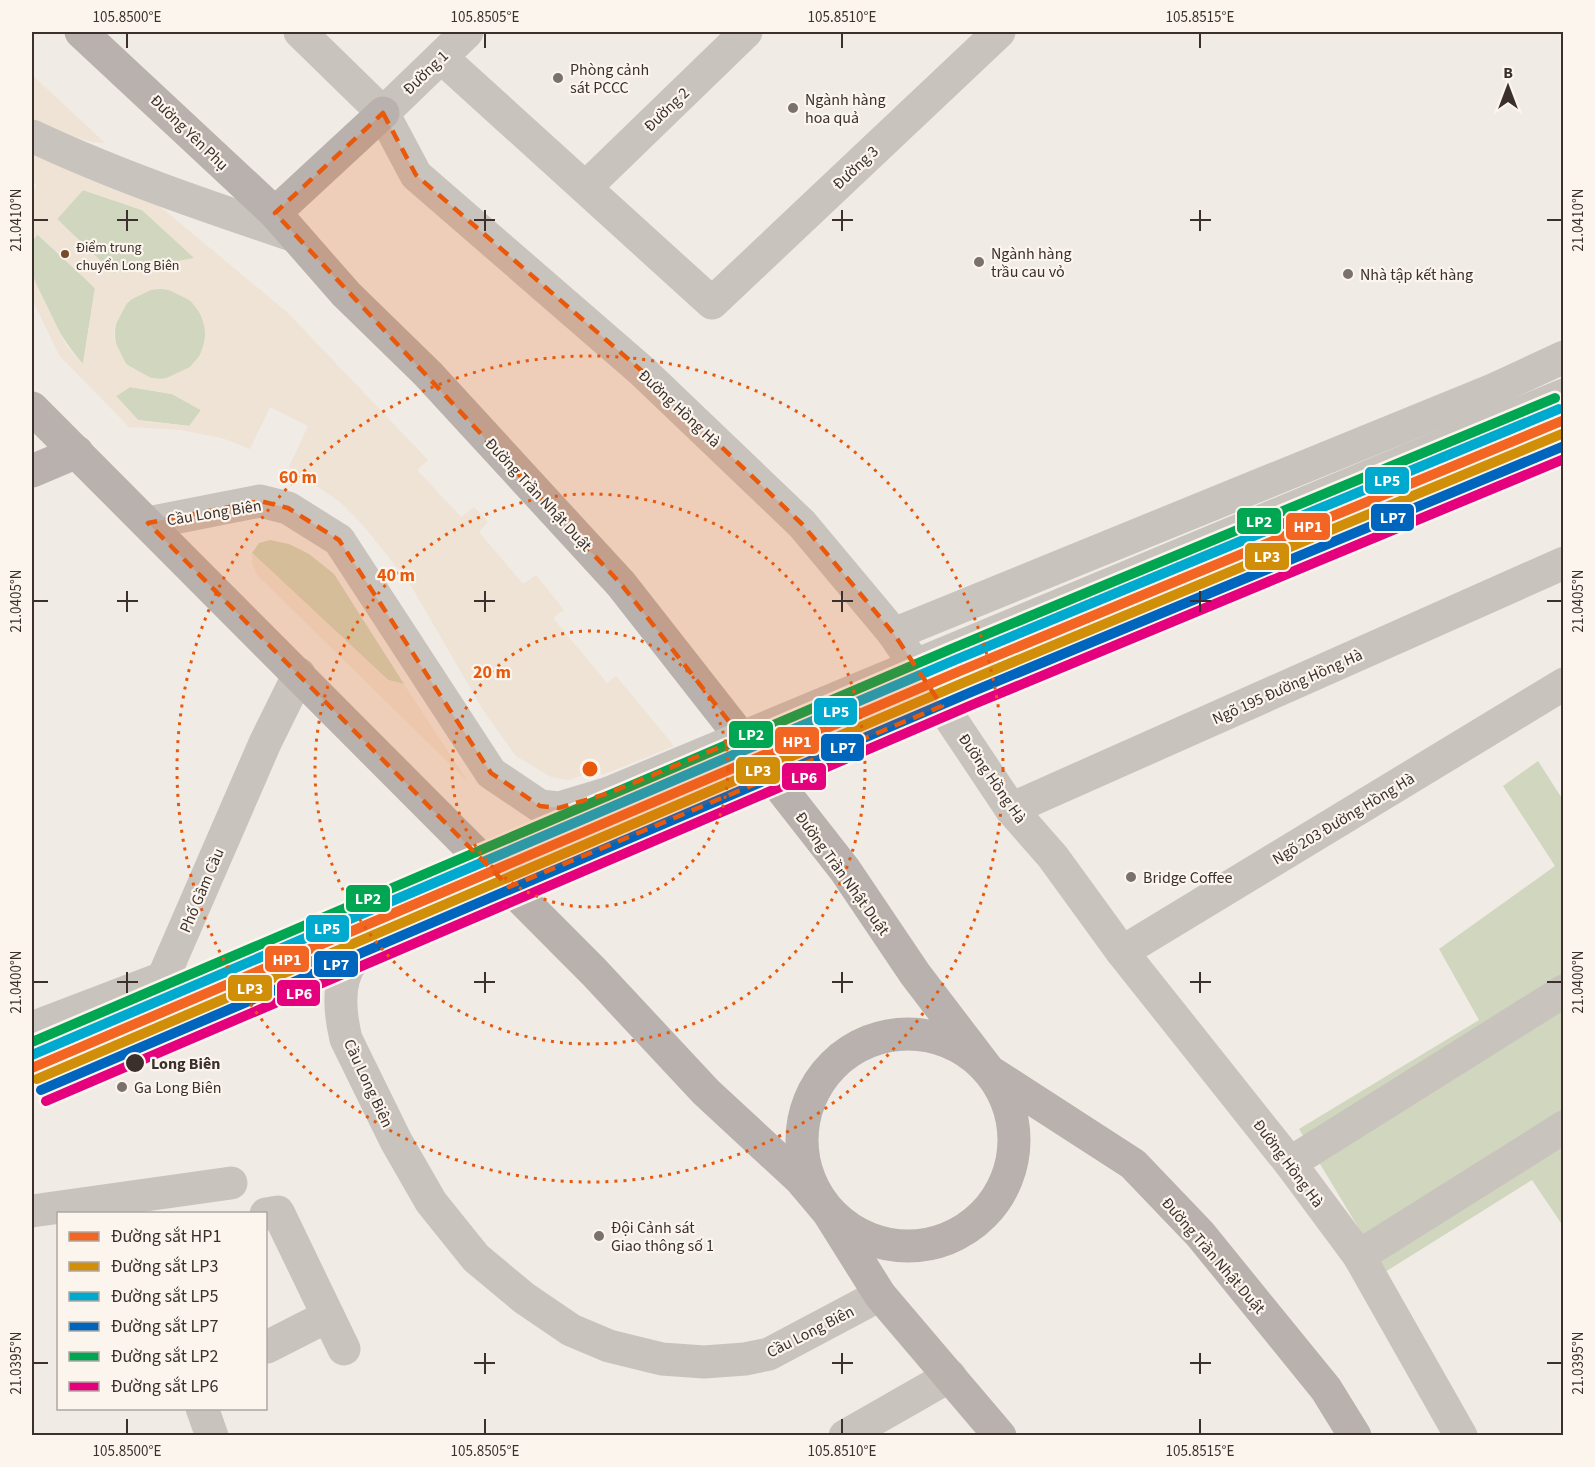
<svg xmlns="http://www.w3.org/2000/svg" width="1595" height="1467" font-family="'Source Sans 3',sans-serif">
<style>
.green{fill:#d1d6bf}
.plaza{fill:#eee3d5;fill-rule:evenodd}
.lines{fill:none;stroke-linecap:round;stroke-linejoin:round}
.minor{stroke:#c9c3be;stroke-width:33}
.major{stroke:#b8b1ad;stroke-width:33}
.minor-bridge{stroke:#c9c3be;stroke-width:33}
.rail-1-casing{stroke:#fbf5ee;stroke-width:15}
.rail-2-casing{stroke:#fbf5ee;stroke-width:15}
.rail-3-casing{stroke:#fbf5ee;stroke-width:15}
.rail-4-casing{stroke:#fbf5ee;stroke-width:15}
.rail-5-casing{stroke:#fbf5ee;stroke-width:15}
.rail-6-casing{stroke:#fbf5ee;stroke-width:15}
.rail-1{stroke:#f26522;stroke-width:10}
.rail-2{stroke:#d18e09;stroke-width:10}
.rail-3{stroke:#00a9ce;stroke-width:10}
.rail-4{stroke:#0065bd;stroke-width:10}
.rail-5{stroke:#00a651;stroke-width:10}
.rail-6{stroke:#e5007d;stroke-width:10}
.marked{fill:#e8590c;fill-opacity:0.2;stroke:#e8590c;stroke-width:4.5;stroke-dasharray:12 8;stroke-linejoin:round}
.ticks{fill:none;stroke:#3b302b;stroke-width:2}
.ring{fill:none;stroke:#e8590c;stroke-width:3;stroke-dasharray:3 6}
.poi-dot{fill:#7a716c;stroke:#fbf5ee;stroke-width:2}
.bus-dot{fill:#7a4b2a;stroke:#fbf5ee;stroke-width:2}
.stop-dot{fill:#3b302b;stroke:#fbf5ee;stroke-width:2}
.labels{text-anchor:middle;stroke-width:4.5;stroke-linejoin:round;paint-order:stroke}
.bus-label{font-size:14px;fill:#3b302b;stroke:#fbf5ee;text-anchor:start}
.poi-label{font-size:16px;fill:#3b302b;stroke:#fbf5ee;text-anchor:start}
.street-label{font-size:16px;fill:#3b302b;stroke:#fbf5ee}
.stop-label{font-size:16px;font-weight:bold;fill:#3b302b;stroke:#fbf5ee;text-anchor:start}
.centre{fill:#e8590c;stroke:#fbf5ee;stroke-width:3}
.ring-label{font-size:18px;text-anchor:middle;font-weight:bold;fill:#e8590c;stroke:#fbf5ee;stroke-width:4.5;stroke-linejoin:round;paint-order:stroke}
.line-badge{stroke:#fbf5ee;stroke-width:2}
.badge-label{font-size:16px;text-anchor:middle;font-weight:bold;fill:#fff}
.neatline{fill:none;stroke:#3b302b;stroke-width:2}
.ticks-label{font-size:15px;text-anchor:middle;fill:#3b302b}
</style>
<rect width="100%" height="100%" fill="#f0ebe5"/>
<g class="green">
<path d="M83,190L142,210L195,258L113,273L57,219Z"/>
<path d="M37,234L95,288L83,364C61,339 13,265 37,234Z"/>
<circle cx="160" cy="334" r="45"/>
<path d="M130,387L172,394L201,410L190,426L138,420L116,396Z"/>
<path d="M270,540L289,544L309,554L334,574L404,684L388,680L252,553L259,543Z"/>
<path d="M1538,761L1563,800V1226L1532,1180L1385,1272L1299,1129L1479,1020L1439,949L1555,866L1503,786Z"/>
</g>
<g class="plaza">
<path d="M32,75L105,143L92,142L32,123Z"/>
<path d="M32,152L146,195L288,313L428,460L417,470L461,517L474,507L488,522L479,532L523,584L536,575L564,610L553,618L607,683L616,676L674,746L602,775L599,770L569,780L551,777L516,756L483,710L410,584L363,525L340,502L289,467L308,426L270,407L250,449L222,438L181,430L129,427L59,355L32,299V275L66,345L83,364L95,288L38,234L32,242V193L37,186L32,181ZM83,190L142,210L194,258L113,273L57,219ZM153,289H167L191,301L200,313L205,327V341L200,355L190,367L164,379L151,378L126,364L114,339L115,326L128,301ZM130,387L172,394L201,410L189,426L138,420L116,396Z"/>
<path d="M252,553L388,680L404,684L468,782L257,575L252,564Z"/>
</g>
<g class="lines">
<g class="minor">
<path d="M300,32L383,113L416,175L642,371L802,524L894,634L1011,809L1053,857L1122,952L1290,1163L1359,1256L1461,1436"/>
<path d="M441,57L712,303L999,32"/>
<path d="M383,113L467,32"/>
<path d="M32,136C117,176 206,206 295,236"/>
<path d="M586,187L746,32"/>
<path d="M148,523L260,501L288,508L339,540L491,773L540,806L559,808L609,793"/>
<path d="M894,634L1495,389L1564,357"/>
<path d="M1011,809L1564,563"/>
<path d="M375,943C369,948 358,953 353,960C336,981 340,1014 346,1039L396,1141L431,1202L476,1258L524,1298L571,1330L609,1346L662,1359L704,1362L745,1359L769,1354L880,1295"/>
<path d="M1122,952L1564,684"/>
<path d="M32,1028L163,978L265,743L299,674"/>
<path d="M1290,1163L1564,991"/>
<path d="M32,1211L231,1183"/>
<path d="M266,1214L278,1212L344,1349"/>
<path d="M1359,1256L1564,1127"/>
<path d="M267,1347L328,1316"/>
<path d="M202,1408L212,1436"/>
<path d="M845,1436L950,1376"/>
</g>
<g class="major">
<path d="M81,32L275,213L346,294L428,374L621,584L845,870L915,974L989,1071L1133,1164L1200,1234L1326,1389L1355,1436"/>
<path d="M275,213L383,113"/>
<path d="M32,408L594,972L706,1092L801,1180L828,1212L880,1295L1000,1436"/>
<path d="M32,471L77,452"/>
<circle cx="908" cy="1140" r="106"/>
</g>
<g class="minor-bridge">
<path d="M609,793L1564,395"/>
<path d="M375,943L1564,447"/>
</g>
<g class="rail-1-casing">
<path id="rail-1" d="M32,1068L960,671L1564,420"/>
</g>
<g class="rail-2-casing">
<path id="rail-2" d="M37,1079L965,682L1564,433"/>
</g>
<g class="rail-3-casing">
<path id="rail-3" d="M32,1055L955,660L1559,409"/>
</g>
<g class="rail-4-casing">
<path id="rail-4" d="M41,1090L969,693L1564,446"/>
</g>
<g class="rail-5-casing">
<path id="rail-5" d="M32,1042L951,649L1555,398"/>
</g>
<g class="rail-6-casing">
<path id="rail-6" d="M46,1101L974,704L1564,459"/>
</g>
<use href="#rail-1" class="rail-1"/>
<use href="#rail-2" class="rail-2"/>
<use href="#rail-3" class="rail-3"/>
<use href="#rail-4" class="rail-4"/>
<use href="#rail-5" class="rail-5"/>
<use href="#rail-6" class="rail-6"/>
</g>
<path class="marked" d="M383,113L416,175L642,371L802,524L894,634L942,706L509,887L148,523L260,501L288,508L339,540L491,773L540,806L559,808L609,793L742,738L621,584L275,213Z"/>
<path class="ticks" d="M127,33V48M485,33V48M842,33V48M1200,33V48M127,210V231M485,210V231M842,210V231M1200,210V231M33,220H48M117,220H138M474,220H495M832,220H853M1190,220H1211M1547,220H1562M127,591V612M485,591V612M842,591V612M1200,591V612M33,601H48M117,601H138M474,601H495M832,601H853M1190,601H1211M1547,601H1562M127,972V993M485,972V993M842,972V993M1200,972V993M33,982H48M117,982H138M474,982H495M832,982H853M1190,982H1211M1547,982H1562M485,1353V1374M842,1353V1374M1200,1353V1374M33,1363H48M474,1363H495M832,1363H853M1190,1363H1211M1547,1363H1562M127,1419V1434M485,1419V1434M842,1419V1434M1200,1419V1434"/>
<g class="ring">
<circle cx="590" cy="769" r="138"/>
<circle cx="590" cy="769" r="275"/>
<circle cx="590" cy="769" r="413"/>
</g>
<g class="poi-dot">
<circle cx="558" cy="78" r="6"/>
<circle cx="793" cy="108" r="6"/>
<circle cx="979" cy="262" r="6"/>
<circle cx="1348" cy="274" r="6"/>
<circle cx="1131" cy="877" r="6"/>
<circle cx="122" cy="1087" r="6"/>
<circle cx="599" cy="1236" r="6"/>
</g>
<circle class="bus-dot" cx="65" cy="254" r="5"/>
<circle class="stop-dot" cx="135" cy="1063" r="10"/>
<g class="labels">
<g class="bus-label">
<text x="76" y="252">Điểm trung<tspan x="76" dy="18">chuyển Long Biên</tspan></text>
</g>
<g class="poi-label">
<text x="570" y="75">Phòng cảnh<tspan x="570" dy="18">sát PCCC</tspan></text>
<text x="805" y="105">Ngành hàng<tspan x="805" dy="18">hoa quả</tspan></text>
<text x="991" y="259">Ngành hàng<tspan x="991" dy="18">trầu cau vỏ</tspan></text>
<text x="1360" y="280">Nhà tập kết hàng</text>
<text x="1143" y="883">Bridge Coffee</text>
<text x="134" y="1093">Ga Long Biên</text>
<text x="611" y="1233">Đội Cảnh sát<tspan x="611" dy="18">Giao thông số 1</tspan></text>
</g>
<g class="street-label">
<text transform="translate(425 72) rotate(-44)" y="6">Đường 1</text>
<text transform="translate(666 109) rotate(-44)" y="6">Đường 2</text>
<text transform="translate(190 132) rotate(44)" y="6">Đường Yên Phụ</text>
<text transform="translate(855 167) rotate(-43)" y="6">Đường 3</text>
<text transform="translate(680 408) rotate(43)" y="6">Đường Hồng Hà</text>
<text transform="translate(539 494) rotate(47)" y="6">Đường Trần Nhật Duật</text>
<text transform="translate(214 512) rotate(-9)" y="6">Cầu Long Biên</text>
<text transform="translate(1287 686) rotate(-24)" y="6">Ngõ 195 Đường Hồng Hà</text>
<text transform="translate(993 778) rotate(55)" y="6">Đường Hồng Hà</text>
<text transform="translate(1343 818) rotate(-31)" y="6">Ngõ 203 Đường Hồng Hà</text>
<text transform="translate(843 873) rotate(54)" y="6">Đường Trần Nhật Duật</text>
<text transform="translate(201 890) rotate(-67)" y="6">Phố Gầm Cầu</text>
<text transform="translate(369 1083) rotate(65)" y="6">Cầu Long Biên</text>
<text transform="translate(1289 1163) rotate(53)" y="6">Đường Hồng Hà</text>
<text transform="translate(1214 1255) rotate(49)" y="6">Đường Trần Nhật Duật</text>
<text transform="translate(810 1331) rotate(-27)" y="6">Cầu Long Biên</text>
</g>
<g class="stop-label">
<text x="151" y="1069">Long Biên</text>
</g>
</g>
<circle cx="590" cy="769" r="9" class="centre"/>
<g class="ring-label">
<text x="298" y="483">60 m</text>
<text x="396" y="581">40 m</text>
<text x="492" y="678">20 m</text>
</g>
<g class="line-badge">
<rect x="1364" y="466" width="46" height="29" rx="6" fill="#00a9ce"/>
<rect x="1370" y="503" width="45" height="29" rx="6" fill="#0065bd"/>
<rect x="1236" y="507" width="46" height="28" rx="6" fill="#00a651"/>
<rect x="1285" y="512" width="46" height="29" rx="6" fill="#f26522"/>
<rect x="1244" y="542" width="46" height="29" rx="6" fill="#d18e09"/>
<rect x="813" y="697" width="45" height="29" rx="6" fill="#00a9ce"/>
<rect x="728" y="720" width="46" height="29" rx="6" fill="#00a651"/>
<rect x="774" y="726" width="46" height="29" rx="6" fill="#f26522"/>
<rect x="820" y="733" width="45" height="29" rx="6" fill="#0065bd"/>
<rect x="735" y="756" width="46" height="29" rx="6" fill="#d18e09"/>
<rect x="781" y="762" width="46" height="29" rx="6" fill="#e5007d"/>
<rect x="345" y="884" width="46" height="29" rx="6" fill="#00a651"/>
<rect x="305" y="914" width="45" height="29" rx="6" fill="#00a9ce"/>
<rect x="264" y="945" width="46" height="28" rx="6" fill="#f26522"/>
<rect x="313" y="950" width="46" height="28" rx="6" fill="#0065bd"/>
<rect x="227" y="974" width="46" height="28" rx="6" fill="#d18e09"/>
<rect x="276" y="979" width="45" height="28" rx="6" fill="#e5007d"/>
</g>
<g class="badge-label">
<text x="1387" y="486">LP5</text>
<text x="1393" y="523">LP7</text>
<text x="1259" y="527">LP2</text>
<text x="1308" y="532">HP1</text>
<text x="1267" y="562">LP3</text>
<text x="836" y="717">LP5</text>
<text x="751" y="740">LP2</text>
<text x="797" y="747">HP1</text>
<text x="843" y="753">LP7</text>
<text x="758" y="776">LP3</text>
<text x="804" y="783">LP6</text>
<text x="368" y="904">LP2</text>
<text x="327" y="934">LP5</text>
<text x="287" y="965">HP1</text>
<text x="336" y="970">LP7</text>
<text x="250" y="994">LP3</text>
<text x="299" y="999">LP6</text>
</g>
<rect width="1595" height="1467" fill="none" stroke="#fbf5ee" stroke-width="66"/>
<rect x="57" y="1212" width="210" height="198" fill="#fbf5ee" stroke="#aea6a0" stroke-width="1.5"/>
<rect x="69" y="1232" width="30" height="9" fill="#f26522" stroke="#aea6a0" stroke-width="1.5"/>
<text x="111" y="1242" font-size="18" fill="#3b302b">Đường sắt HP1</text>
<rect x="69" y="1262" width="30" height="9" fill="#d18e09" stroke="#aea6a0" stroke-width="1.5"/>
<text x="111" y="1272" font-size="18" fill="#3b302b">Đường sắt LP3</text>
<rect x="69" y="1292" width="30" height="9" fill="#00a9ce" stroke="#aea6a0" stroke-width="1.5"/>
<text x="111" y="1302" font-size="18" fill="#3b302b">Đường sắt LP5</text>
<rect x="69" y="1322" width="30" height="9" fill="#0065bd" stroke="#aea6a0" stroke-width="1.5"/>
<text x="111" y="1332" font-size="18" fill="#3b302b">Đường sắt LP7</text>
<rect x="69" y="1352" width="30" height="9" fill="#00a651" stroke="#aea6a0" stroke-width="1.5"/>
<text x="111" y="1362" font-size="18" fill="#3b302b">Đường sắt LP2</text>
<rect x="69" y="1382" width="30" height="9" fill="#e5007d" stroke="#aea6a0" stroke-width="1.5"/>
<text x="111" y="1392" font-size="18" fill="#3b302b">Đường sắt LP6</text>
<g transform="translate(1508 87)" stroke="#fbf5ee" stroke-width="4.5" paint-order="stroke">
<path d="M0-4.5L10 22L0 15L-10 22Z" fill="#3b302b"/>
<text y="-9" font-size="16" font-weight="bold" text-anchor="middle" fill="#3b302b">B</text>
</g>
<rect x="33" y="33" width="1529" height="1401" class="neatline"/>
<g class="ticks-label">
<text x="127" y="22">105.8500°E</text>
<text x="485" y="22">105.8505°E</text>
<text x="842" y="22">105.8510°E</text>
<text x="1200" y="22">105.8515°E</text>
<text transform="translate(16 220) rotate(-90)" y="5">21.0410°N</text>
<text transform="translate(1578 220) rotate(-90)" y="5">21.0410°N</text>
<text transform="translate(16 601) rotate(-90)" y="5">21.0405°N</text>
<text transform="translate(1578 601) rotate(-90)" y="5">21.0405°N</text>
<text transform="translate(16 982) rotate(-90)" y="5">21.0400°N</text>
<text transform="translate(1578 982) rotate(-90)" y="5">21.0400°N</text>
<text transform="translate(16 1363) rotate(-90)" y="5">21.0395°N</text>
<text transform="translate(1578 1363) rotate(-90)" y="5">21.0395°N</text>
<text x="127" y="1456">105.8500°E</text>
<text x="485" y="1456">105.8505°E</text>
<text x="842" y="1456">105.8510°E</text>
<text x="1200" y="1456">105.8515°E</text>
</g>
</svg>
